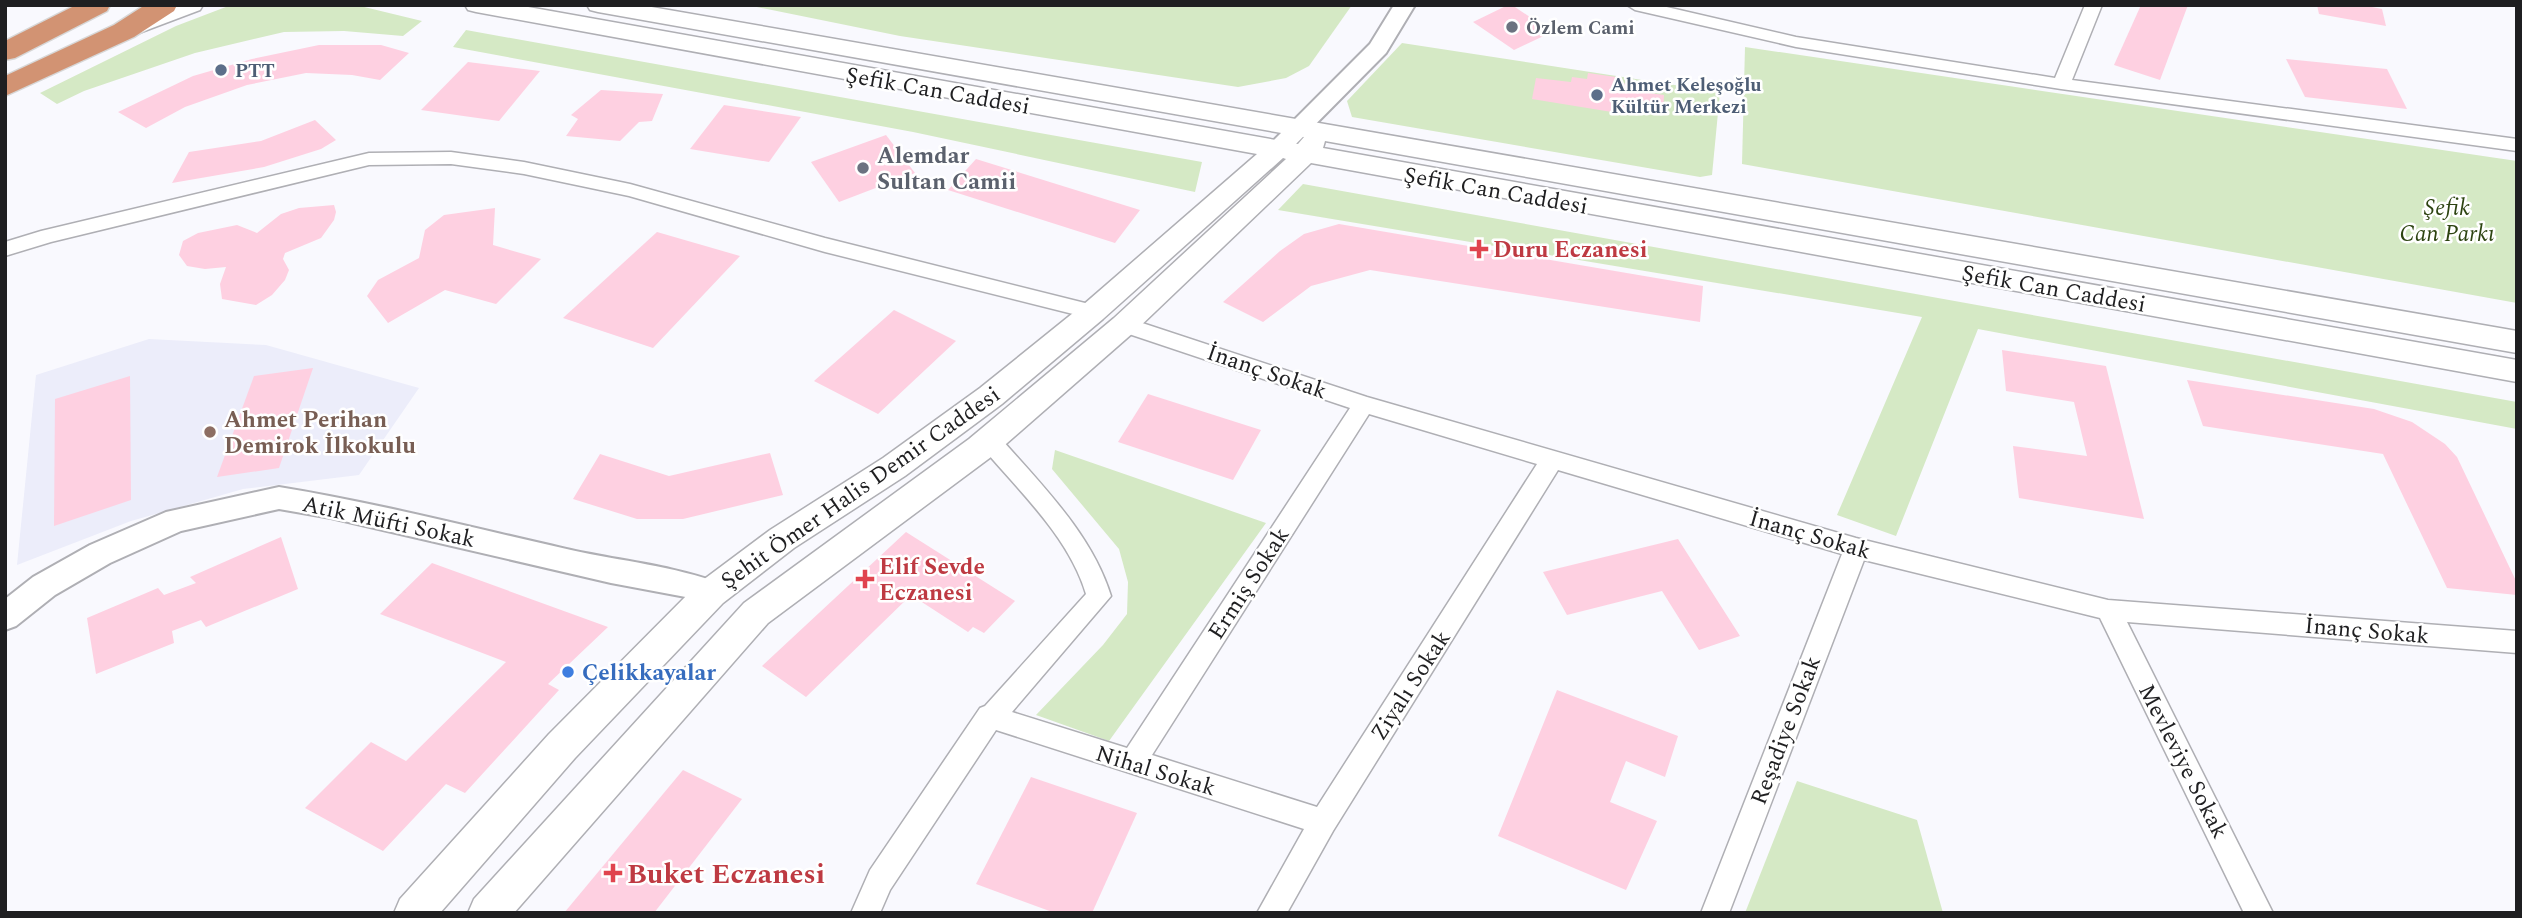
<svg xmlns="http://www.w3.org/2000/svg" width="2522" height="918" font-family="Spectral,serif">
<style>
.built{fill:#ecedfa}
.green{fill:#d5e9c5}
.building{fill:#fed0e1}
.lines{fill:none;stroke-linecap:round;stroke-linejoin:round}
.minor-casing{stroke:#afafb4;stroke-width:3}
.tertiary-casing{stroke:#afafb4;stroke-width:4}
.secondary-casing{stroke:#afafb4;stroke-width:3}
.trunk-casing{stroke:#d7d7d7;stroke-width:3}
.minor{fill:#fff;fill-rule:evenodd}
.tertiary{fill:#fff;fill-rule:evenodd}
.secondary{fill:#fff;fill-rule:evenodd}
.trunk{fill:#d29373;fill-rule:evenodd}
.worship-dot{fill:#6b7280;stroke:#fff;stroke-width:2.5}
.service-dot{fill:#5c6f8a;stroke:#fff;stroke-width:2.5}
.health-dot{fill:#e0444e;stroke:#fff;stroke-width:2.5}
.education-dot{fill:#8d6e63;stroke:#fff;stroke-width:2.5}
.shop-dot{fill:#3f7fe0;stroke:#fff;stroke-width:2.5}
.labels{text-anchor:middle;stroke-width:5;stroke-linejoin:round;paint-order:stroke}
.far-worship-label{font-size:19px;font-weight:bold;fill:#5b616d;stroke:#fff;text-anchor:start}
.far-service-label{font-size:19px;font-weight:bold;fill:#4e5e75;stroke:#fff;text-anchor:start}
.street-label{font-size:23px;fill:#1f1f21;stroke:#fff}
.worship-label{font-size:23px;font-weight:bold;fill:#5b616d;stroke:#fff;text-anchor:start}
.park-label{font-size:23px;font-style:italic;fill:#2d4411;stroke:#fff}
.health-label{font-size:23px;font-weight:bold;fill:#be3a42;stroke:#fff;text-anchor:start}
.education-label{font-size:23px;font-weight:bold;fill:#785e54;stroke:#fff;text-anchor:start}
.shop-label{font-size:23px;font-weight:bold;fill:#366cbe;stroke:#fff;text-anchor:start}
.near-health-label{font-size:28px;font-weight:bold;fill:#be3a42;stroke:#fff;text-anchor:start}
</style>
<rect width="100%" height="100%" fill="#f9f9fe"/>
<path class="built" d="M149,339L266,345L419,388L359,475L243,489L131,521L17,565L36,375Z"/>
<g class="green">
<path d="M231,5H356L422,21L403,36L344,31L284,32L195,53L84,91L57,104L40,93L176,26Z"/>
<path d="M747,5H1352L1309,66L1286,78L1238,87L900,36Z"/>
<path d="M466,30L1202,162L1195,192L913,132L453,47Z"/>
<path d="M1402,43L1720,92L1712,175L1700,177L1352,117L1347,101Z"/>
<path d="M1745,47L2517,161V303L1742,164Z"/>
<path d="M1303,184L2517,402V429L1978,329L1896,536L1837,515L1922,317L1278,210Z"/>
<path d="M1055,450L1266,523L1109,741L1036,715L1103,645L1127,614L1128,582L1119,549L1052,469Z"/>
<path d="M1797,781L1917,820L1943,913H1745Z"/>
</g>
<g class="building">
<path d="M1508,5H1512L1552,32L1514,50L1473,22Z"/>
<path d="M2141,5H2188L2160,80L2114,65Z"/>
<path d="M2317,5H2362L2382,9L2386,26L2319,14Z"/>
<path d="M319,45H381L409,53L380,80L352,75L306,73L247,85L185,107L146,128L118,112L193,76L252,59Z"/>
<path d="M2286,59L2387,69L2407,109L2305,97Z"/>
<path d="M468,62L540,71L499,121L421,110Z"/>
<path d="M1588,73L1616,77L1615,82L1628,84V90L1664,95L1663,115L1619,109L1618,113L1532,99L1536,78L1571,82L1572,77L1587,79Z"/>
<path d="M601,90L663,94L652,121L639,122L620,141L566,136L578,119L571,115Z"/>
<path d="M724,105L801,117L769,162L690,149Z"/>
<path d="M315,120L336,140L321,149L264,167L172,183L189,152L261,141Z"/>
<path d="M886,135L915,173L839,202L811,162Z"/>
<path d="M976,159L1140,210L1115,243L948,190Z"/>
<path d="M334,205L336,212L334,220L321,238L285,253L283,259L289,270L285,280L272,295L256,305L222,299L220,284L226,267L205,269L187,266L179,255L183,241L198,233L237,225L257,233L281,214L299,208Z"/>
<path d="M495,208L493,245L541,259L496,304L445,290L388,323L367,296L378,280L419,258L425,230L444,215Z"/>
<path d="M1339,224L1703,286L1700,322L1370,270L1311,286L1263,322L1223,302L1280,251L1304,234Z"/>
<path d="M657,232L740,256L653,348L563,318Z"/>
<path d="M894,310L956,341L878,414L814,381Z"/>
<path d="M2002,350L2106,366L2144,519L2019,498L2013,446L2087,456L2074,402L2006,391Z"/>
<path d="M313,368L279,468L217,477L254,376Z"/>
<path d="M130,376L131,500L54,526L55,399Z"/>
<path d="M2187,380L2374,409L2412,422L2445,444L2457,457L2517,583V595L2447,588L2383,454L2203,426Z"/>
<path d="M1148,394L1261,430L1233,480L1118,442Z"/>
<path d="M770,453L783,495L683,519H637L573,499L600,454L669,476Z"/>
<path d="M906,532L1015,601L984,633L973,627L968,632L911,595L806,697L762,666Z"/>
<path d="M281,537L298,589L206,627L201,620L172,631L174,643L96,674L87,618L158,588L164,595L196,583L190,577Z"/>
<path d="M1678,539L1740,636L1699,650L1662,591L1567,615L1543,572Z"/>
<path d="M432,563L608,627L548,684L559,690L465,793L446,784L383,851L305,808L371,742L406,761L506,662L380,614Z"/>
<path d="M1557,690L1678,736L1665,777L1626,761L1610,802L1657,821L1626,890L1498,836Z"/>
<path d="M683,770L742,799L654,913H564Z"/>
<path d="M1031,777L1137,813L1092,913H1055L976,884Z"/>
</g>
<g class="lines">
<g class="minor-casing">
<g id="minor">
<path d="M1627,5H1658L1796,37L2055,78L2085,5H2102L2072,80L2517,139V151L2061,89L1796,47L1635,10Z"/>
<path d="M451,152L524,162L630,184L825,238L1093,305L1100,307L1103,312L1100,317L1093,319L825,252L629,196L524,174L451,164L369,165L51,242L5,256V242L41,231L369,153Z"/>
<path d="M1124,317L1367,397L1856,538L2108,600L2517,631V653L2127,622L2273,913H2244L2100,618L1864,560L1729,913H1701L1842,554L1558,470L1333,831L1287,913H1257L1304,829L996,730L890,890L880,913H851L870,870L980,708L985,706L1086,594C1069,537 1019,491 981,446L978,440L981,434L989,431L997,434C1040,484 1091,532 1111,596L1012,712L1127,748L1350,408L1117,330L1114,325L1117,320ZM1369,414L1537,464L1317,807L1152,755Z"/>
</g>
</g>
<g class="tertiary-casing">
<g id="tertiary">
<path d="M1394,5H1415L1386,53L1285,155L1277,157L1269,155L1265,150L1269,145L1370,44Z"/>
<path d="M279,487C377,503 474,528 571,550C621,561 674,566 722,584L726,593L722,602L711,606L691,598L611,583L331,518L279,509L181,531L110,563L55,595L16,626L5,630V599L33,577L90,545L166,512Z"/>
</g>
</g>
<g class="secondary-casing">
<g id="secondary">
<path d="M170,5H203L200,10L139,33H123L119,28L123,23Z"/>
<path d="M465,5H517L1298,144L1304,137L598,12L590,10L587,5H640L2517,331V353L1325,141L1323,148L2517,360V382L1311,163L1134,332L991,457L768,623L514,913H468L474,899L744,603L969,439L1114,318L1286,159L1283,158L1103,319L1002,404L905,476L794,548L723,603L575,758L440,913H394L400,899L549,734L699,583L770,530L883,458L980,388L1083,305L1257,154L476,12L468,10Z"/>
</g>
</g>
<g class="trunk-casing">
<g id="trunk">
<path d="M76,5H110L107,11L15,58L5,60V41Z"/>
<path d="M145,5H177L174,11L134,37L5,96V76L114,25Z"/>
</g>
</g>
<use href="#minor" class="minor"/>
<use href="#tertiary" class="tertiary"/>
<use href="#secondary" class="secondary"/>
<use href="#trunk" class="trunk"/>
</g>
<g class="worship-dot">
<circle cx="1512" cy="27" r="7"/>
<circle cx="863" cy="168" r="7"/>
</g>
<g class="service-dot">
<circle cx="221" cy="70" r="7"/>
<circle cx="1597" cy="95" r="7"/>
</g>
<g class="health-dot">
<path d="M1475.5 238.5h7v7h7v7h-7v7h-7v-7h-7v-7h7z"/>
<path d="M861.5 568.5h7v7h7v7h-7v7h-7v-7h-7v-7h7z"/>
<path d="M609.5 862.5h7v7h7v7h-7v7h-7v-7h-7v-7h7z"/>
</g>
<circle class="education-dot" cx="210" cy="432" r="7"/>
<circle class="shop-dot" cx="568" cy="672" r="7"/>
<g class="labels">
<g class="far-worship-label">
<text x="1526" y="34">Özlem Cami</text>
</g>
<g class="far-service-label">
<text x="235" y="77">PTT</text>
<text x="1611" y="91">Ahmet Keleşoğlu<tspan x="1611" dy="22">Kültür Merkezi</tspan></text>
</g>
<g class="street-label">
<text transform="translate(938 90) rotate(10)" y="8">Şefik Can Caddesi</text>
<text transform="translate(1496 190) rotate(10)" y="8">Şefik Can Caddesi</text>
<text transform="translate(2054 288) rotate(10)" y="8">Şefik Can Caddesi</text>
<text transform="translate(1267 371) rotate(19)" y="8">İnanç Sokak</text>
<text transform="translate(860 487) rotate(-35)" y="8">Şehit Ömer Halis Demir Caddesi</text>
<text transform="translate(389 521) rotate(12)" y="8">Atik Müfti Sokak</text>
<text transform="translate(1810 534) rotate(16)" y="8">İnanç Sokak</text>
<text transform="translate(1248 583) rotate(-57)" y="8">Ermiş Sokak</text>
<text transform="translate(2367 630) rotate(5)" y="8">İnanç Sokak</text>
<text transform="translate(1410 685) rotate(-57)" y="8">Ziyalı Sokak</text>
<text transform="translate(1785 730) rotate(-69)" y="8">Reşadiye Sokak</text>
<text transform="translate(2184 761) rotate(63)" y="8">Mevleviye Sokak</text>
<text transform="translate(1156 770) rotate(17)" y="8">Nihal Sokak</text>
</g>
<g class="worship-label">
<text x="877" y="163">Alemdar<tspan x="877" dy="26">Sultan Camii</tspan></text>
</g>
<g class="park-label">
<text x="2447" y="215">Şefik<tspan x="2447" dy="26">Can Parkı</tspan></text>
</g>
<g class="health-label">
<text x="1493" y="257">Duru Eczanesi</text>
<text x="879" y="574">Elif Sevde<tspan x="879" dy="26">Eczanesi</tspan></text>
</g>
<g class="education-label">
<text x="224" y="427">Ahmet Perihan<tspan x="224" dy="26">Demirok İlkokulu</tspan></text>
</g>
<g class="shop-label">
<text x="582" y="680">Çelikkayalar</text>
</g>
<g class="near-health-label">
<text x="627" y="883">Buket Eczanesi</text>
</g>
</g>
<rect width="2522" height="918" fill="none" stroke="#1f1f21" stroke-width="14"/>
</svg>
